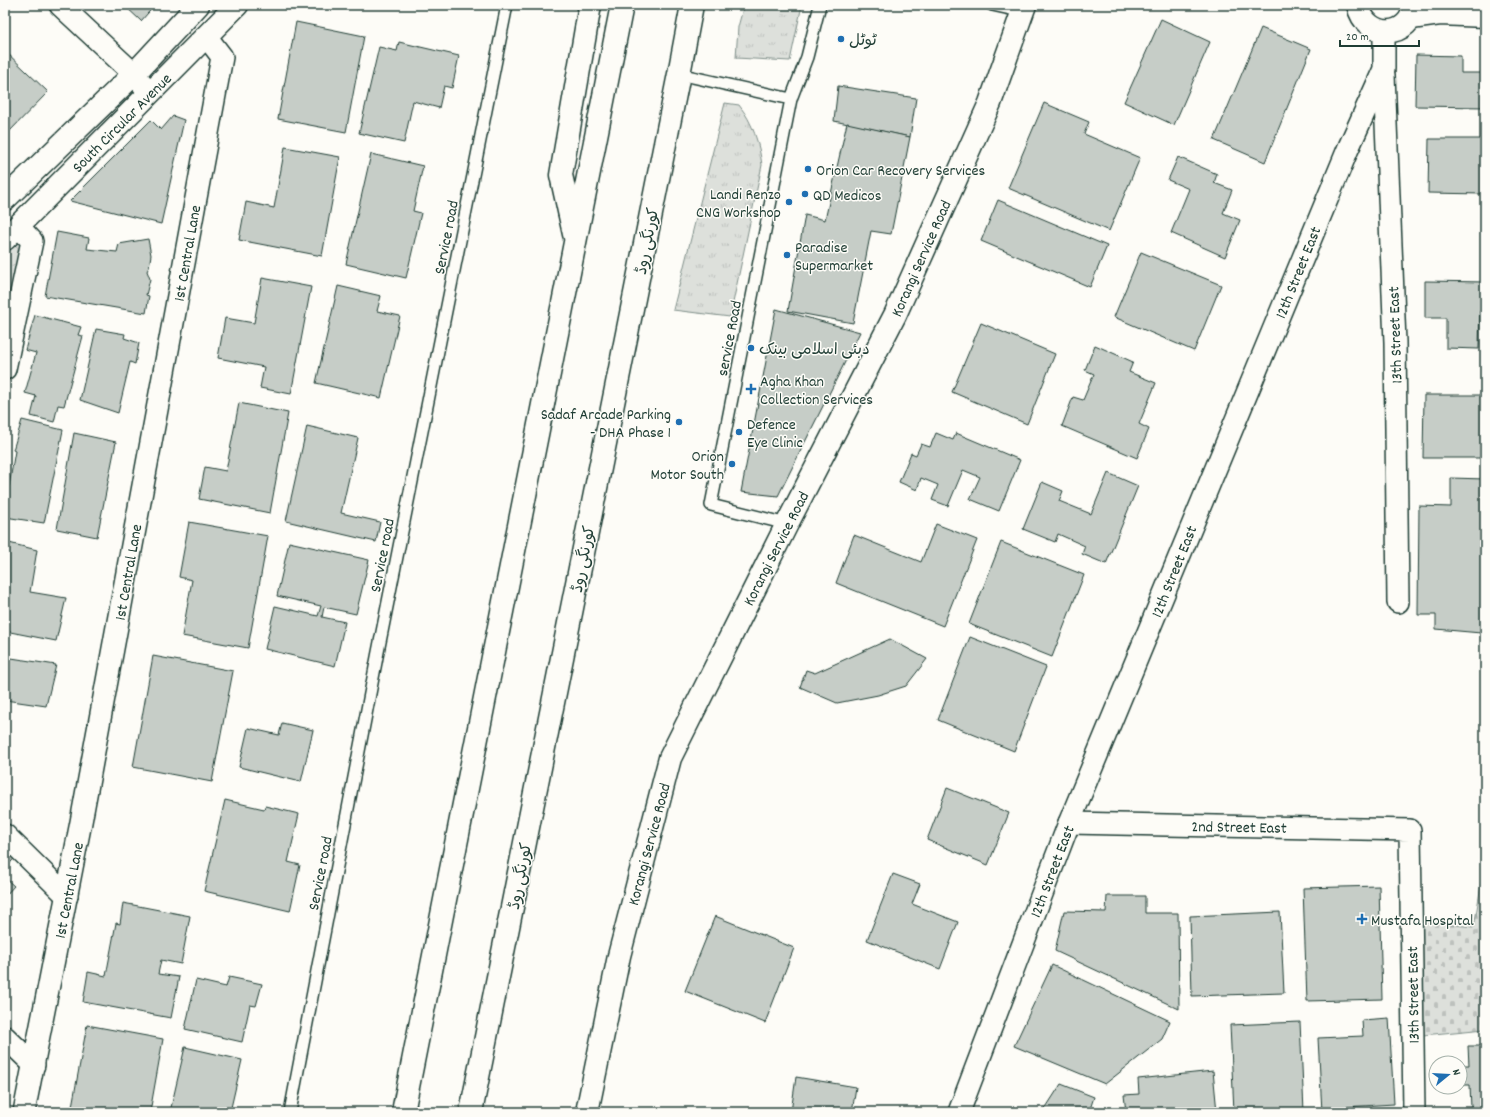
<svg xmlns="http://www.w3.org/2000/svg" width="1490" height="1117" font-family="Dekko,'Playpen Sans Arabic',sans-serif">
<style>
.grass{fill:url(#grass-tufts);stroke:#7e8e88}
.cemetery{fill:url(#cemetery-stones);stroke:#7e8e88}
.park{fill:url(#park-crowns);stroke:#7e8e88}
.building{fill:#c6cdc7;stroke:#1f3d34}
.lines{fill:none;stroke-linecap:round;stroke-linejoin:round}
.lane-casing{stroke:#1f3d34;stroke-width:14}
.street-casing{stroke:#1f3d34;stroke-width:24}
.secondary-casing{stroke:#1f3d34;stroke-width:25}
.primary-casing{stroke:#1f3d34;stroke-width:25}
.lane{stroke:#fdfcf7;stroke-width:11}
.street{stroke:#fdfcf7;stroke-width:21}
.secondary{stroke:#fdfcf7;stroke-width:22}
.primary{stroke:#fdfcf7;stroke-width:22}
.poi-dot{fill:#1f6fb2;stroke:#fdfcf7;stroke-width:1.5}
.labels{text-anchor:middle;stroke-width:3;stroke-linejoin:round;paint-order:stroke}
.poi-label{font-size:16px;fill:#1f3d34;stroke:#fdfcf7;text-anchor:start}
.street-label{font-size:16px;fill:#1f3d34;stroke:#fdfcf7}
</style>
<defs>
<pattern id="grass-tufts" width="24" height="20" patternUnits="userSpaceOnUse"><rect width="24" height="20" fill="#dde0db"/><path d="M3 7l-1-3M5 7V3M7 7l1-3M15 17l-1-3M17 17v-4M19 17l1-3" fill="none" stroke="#bdc1bd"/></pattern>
<pattern id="cemetery-stones" width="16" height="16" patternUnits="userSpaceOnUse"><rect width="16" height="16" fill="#dde0db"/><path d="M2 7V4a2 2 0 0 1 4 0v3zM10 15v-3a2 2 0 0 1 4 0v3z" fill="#bdc1bd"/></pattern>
<pattern id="park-crowns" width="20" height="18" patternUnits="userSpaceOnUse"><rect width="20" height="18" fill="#dde0db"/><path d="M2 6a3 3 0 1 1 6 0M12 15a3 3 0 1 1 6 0" fill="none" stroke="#bdc1bd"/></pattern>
</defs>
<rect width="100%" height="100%" fill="#fdfcf7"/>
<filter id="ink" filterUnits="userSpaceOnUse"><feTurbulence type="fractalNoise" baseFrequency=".025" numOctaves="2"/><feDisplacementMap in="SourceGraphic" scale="8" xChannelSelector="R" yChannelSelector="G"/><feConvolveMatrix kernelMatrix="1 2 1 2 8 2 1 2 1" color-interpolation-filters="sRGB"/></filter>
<g filter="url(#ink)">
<g class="grass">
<path d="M744,5H802L790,61L736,58L738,27Z"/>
<path d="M725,103L739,105C753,123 759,143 762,165L730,317L673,310Z"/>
</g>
<path class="cemetery" d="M1485,861V1029L1413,1036L1417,921L1474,927Z"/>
<path class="park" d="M18,230L29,242L5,349V244Z"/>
<g class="building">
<path d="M124,5H155L141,21Z"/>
<path d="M1161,19L1210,42L1174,125L1124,102Z"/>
<path d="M296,22L364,36L346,132L278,119Z"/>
<path d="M1261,28L1311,49L1265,162L1214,140Z"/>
<path d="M399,42L459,56L452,88L444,86L439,108L413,101L404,143L359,133L379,47L397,51Z"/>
<path d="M5,51L48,92L5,136Z"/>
<path d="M1416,55L1461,56V73H1485V107L1415,106Z"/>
<path d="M838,86L916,98L910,137L834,121Z"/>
<path d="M1044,103L1089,122L1084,134L1140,158L1109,231L1008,188Z"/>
<path d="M173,116L184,120L161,224L70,201L151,120L161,130Z"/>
<path d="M847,123L910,137L891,234L871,231L853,323L788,311L805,215L825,220Z"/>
<path d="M1429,139H1485L1484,194L1428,193Z"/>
<path d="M285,147L340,157L322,256L239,240L246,202L274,208Z"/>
<path d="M371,154L423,166L413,211L421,213L406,278L346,264Z"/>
<path d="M1178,157L1217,174L1214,183L1232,190L1223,213L1240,220L1225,257L1171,233L1189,189L1168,180Z"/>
<path d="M998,200L1107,246L1090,287L981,241Z"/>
<path d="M57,232L89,238L87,249L117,252L119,244L148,239L151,255L149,267L147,271L150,279L146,295L149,296L146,313L45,296Z"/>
<path d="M1141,252L1221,285L1194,351L1114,317Z"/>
<path d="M262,278L311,287L291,394L260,388L264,367L218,358L225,318L254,323Z"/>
<path d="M1425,281L1485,282V312L1480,311L1479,349L1446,348V318H1425Z"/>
<path d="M338,286L381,296L377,311L400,316L381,398L316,383Z"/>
<path d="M776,309L860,332L778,496L741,492Z"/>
<path d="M35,315L81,327L78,335L83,336L64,406L58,405L54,422L31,416L36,396L25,393L36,353L25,350Z"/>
<path d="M981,323L1055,354L1027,424L952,392Z"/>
<path d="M96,329L125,334L124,338L139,343L135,364L130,362L118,413L80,400Z"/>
<path d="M1095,345L1133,362L1129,372L1156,383L1139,424L1149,429L1137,458L1062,426L1073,397L1083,400L1094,374L1085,370Z"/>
<path d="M1424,395H1485V458H1423Z"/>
<path d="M239,403L288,413L270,513L199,499L205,467L226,471Z"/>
<path d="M22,420L63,430L44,523L5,517V486H9L15,451L13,450Z"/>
<path d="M307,426L358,438L341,513L380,522L376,542L286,521Z"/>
<path d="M74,433L116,442L97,537L57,529Z"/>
<path d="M936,433L953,440L956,433L1020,460L999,511L970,499L980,477L963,470L948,506L932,500L938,485L921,478L917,490L899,482L911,453L916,455L921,444L930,447Z"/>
<path d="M1108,473L1138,486L1106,564L1082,554L1085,546L1058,534L1055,542L1023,529L1042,482L1063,491L1059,501L1091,514Z"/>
<path d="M1451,478L1485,479V602L1481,633L1436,629V615H1418L1419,506L1451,507Z"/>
<path d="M189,522L268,536L248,648L182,636L192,580L179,577Z"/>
<path d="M936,524L977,540L943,626L836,583L854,535L921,562Z"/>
<path d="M5,542L37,550L30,592L66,598L56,641L5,631Z"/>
<path d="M289,542L369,560L356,614L324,607L322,617L345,622L335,666L265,649L275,606L318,616L321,606L277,596Z"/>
<path d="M1001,542L1084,575L1052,657L969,624Z"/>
<path d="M970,637L1046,667L1014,751L938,720Z"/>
<path d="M890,639L927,659L906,686L878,695L837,703L800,687L806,670L815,673Z"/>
<path d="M153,656L233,671L212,782L133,767Z"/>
<path d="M5,657L56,665L46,706L5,700Z"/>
<path d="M282,723L313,730L301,782L239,767L248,728L279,735Z"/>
<path d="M947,788L1009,813L988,865L927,840Z"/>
<path d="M225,800L264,809L265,806L299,814L288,862L300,865L290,911L204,891Z"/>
<path d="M5,844L18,854L5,869Z"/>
<path d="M893,874L920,884L912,904L958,922L940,969L867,940Z"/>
<path d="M5,878L14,886L5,896Z"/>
<path d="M1379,886L1382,999L1307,1001L1303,888Z"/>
<path d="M1107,896H1145V913H1178L1179,1009L1055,951L1064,911L1106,912Z"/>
<path d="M123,903L190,916L181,964L161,960L158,974L179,977L171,1018L83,1002L88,972L106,976L116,923L120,924Z"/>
<path d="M1280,912L1284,993L1192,996L1190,916Z"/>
<path d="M715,916L794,948L765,1023L685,991Z"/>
<path d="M1052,965L1170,1021L1162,1039L1105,1084L1014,1046Z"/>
<path d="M229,977L262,984L256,1006L250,1005L242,1042L185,1029L196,980L226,987Z"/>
<path d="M1389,1018L1394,1104L1345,1107V1112H1322L1318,1038L1363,1036L1362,1020Z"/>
<path d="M1300,1022L1304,1112H1234L1230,1025Z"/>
<path d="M87,1025L163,1039L150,1112H71Z"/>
<path d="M1468,1046H1485V1108H1471L1470,1085H1464L1463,1065H1469Z"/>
<path d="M185,1047L242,1060L230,1112H170Z"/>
<path d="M1213,1071L1217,1112H1126L1124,1095L1139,1094L1138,1079Z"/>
<path d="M796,1077L856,1087L852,1112H791Z"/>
<path d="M1061,1084L1094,1097L1089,1112H1043Z"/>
</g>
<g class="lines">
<g class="lane-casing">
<g id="lane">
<path d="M992,5L1024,12"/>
<path d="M679,74L791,99"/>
<path d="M787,524L711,505L791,99L807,57L820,5"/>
<path d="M290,1112L377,657L507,5"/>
</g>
</g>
<g class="street-casing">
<g id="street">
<path d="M60,5L134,74L149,92"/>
<path d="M1384,75L1395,342L1398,602"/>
<path d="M5,369L32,241L18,226"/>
<path d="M1069,823L1410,830L1414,1112"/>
<path d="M5,835L67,896"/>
<path d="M5,1037L34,1065"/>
<path d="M24,1112L81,822L222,57L206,36"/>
<path d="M959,1112L1069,823L1348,149L1384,69V32"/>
</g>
</g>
<g class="secondary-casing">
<g id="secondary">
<path d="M1358,5C1366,42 1412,38 1414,5"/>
<path d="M1411,18L1440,14L1485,16"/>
<path d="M5,199L134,74L198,5"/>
<path d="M5,239L237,5"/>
<path d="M587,1112L619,956L670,758L787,524L895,315L990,103L1025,5"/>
</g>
</g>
<g class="primary-casing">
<g id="primary">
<path d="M574,234L561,175L590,5"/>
<path d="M403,1112L622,5"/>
<path d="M471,1112L679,74L692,5"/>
</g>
</g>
<use href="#lane" class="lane"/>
<use href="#street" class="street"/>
<use href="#secondary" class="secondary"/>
<use href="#primary" class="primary"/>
</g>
</g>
<g class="poi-dot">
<circle cx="841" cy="39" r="4"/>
<circle cx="808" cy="169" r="4"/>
<circle cx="805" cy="194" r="4"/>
<circle cx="789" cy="202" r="4"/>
<circle cx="787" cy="255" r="4"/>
<circle cx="751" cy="348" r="4"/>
<path d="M749 383h4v4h4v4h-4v4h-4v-4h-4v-4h4z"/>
<circle cx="679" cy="422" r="4"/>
<circle cx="739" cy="432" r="4"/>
<circle cx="732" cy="464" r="4"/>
<path d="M1360 913h4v4h4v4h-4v4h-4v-4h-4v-4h4z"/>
</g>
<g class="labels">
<g class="poi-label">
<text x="849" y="45">ٹوٹل</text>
<text x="816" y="175">Orion Car Recovery Services</text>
<text x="781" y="199" text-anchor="end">Landi Renzo<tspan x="781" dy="18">CNG Workshop</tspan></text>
<text x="813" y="200">QD Medicos</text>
<text x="795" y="252">Paradise<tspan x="795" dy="18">Supermarket</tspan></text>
<text x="759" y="354">دبئی اسلامی بینک</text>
<text x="760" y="386">Agha Khan<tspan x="760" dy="18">Collection Services</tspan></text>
<text x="671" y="419" text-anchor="end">Sadaf Arcade Parking<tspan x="671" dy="18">- DHA Phase 1</tspan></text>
<text x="747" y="429">Defence<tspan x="747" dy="18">Eye Clinic</tspan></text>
<text x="724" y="461" text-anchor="end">Orion<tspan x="724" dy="18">Motor South</tspan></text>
<text x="1371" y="925">Mustafa Hospital</text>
</g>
<g class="street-label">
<text transform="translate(121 122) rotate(-45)" y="6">South Circular Avenue</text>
<text transform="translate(445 237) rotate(-79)" y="6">Service road</text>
<text transform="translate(646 241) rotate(-79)" y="6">کورنگی روڈ</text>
<text transform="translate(186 253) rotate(-80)" y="6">1st Central Lane</text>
<text transform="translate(920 258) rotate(-66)" y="6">Korangi Service Road</text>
<text transform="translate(1297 272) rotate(-68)" y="6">12th Street East</text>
<text transform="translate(1394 335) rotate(-92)" y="6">13th Street East</text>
<text transform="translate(728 338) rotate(-79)" y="6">service Road</text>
<text transform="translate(775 548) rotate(-63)" y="6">Korangi Service Road</text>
<text transform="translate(381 555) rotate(-79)" y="6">Service road</text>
<text transform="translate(582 559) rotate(-79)" y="6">کورنگی روڈ</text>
<text transform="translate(1173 571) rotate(-68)" y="6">12th Street East</text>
<text transform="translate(127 572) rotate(-80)" y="6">1st Central Lane</text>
<text transform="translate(1239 826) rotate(1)" y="6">2nd Street East</text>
<text transform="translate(648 844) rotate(-75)" y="6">Korangi Service Road</text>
<text transform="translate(1051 871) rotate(-69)" y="6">12th Street East</text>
<text transform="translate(319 873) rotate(-79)" y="6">Service road</text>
<text transform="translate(519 876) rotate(-79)" y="6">کورنگی روڈ</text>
<text transform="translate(68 890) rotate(-79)" y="6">1st Central Lane</text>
<text transform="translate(1412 995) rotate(-91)" y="6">13th Street East</text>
</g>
</g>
<rect width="1490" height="1117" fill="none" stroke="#fdfcf7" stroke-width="20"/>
<rect x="10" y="10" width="1470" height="1097" fill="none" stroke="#1f3d34" stroke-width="1.5" filter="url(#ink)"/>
<g transform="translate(1448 1075) rotate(72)"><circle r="19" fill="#fdfcf7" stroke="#a4b0a9"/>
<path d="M0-3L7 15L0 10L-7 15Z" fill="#1f6fb2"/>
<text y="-6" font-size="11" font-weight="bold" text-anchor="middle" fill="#1f3d34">N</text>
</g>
<path d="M1340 40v6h79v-6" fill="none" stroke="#1f3d34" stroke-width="2"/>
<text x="1346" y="40" font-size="12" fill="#1f3d34" stroke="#fdfcf7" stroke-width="3" paint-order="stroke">20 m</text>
</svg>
